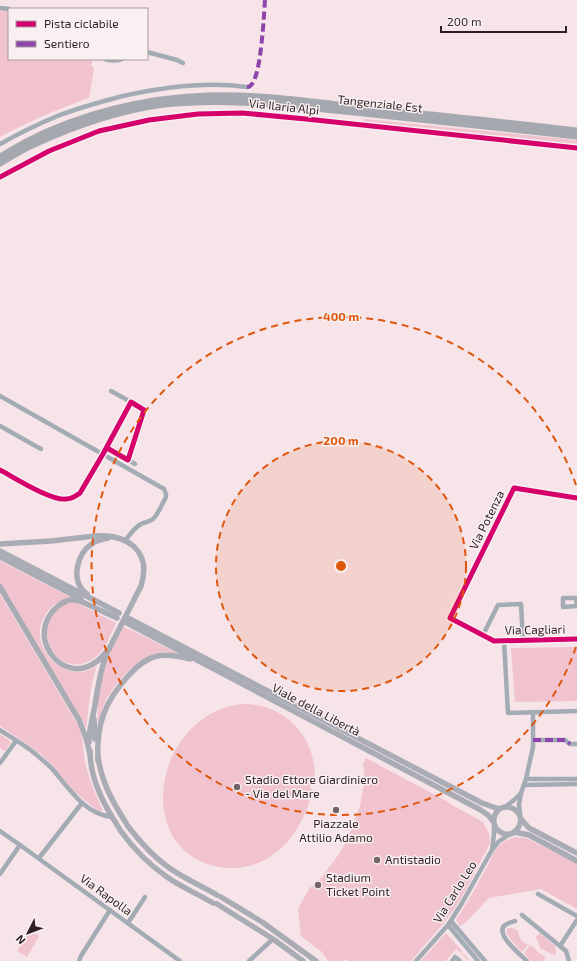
<svg xmlns="http://www.w3.org/2000/svg" width="577" height="961" font-family="'Exo 2',sans-serif">
<style>
.green{fill:#f0c3ce}
.lines{fill:none;stroke-linecap:round;stroke-linejoin:round}
.minor{stroke:#a3abb5;stroke-width:4.5}
.major{stroke:#aaacb5;stroke-width:5.5}
.highway{stroke:#a6a8af;stroke-width:7}
.major-bridge{stroke:#aaacb5;stroke-width:5.5}
.quiet{stroke:#8e44ad;stroke-width:4;stroke-dasharray:8 4;stroke-linecap:butt}
.cycleway-casing{stroke:#f9f0f2;stroke-width:8}
.cycleway{stroke:#d6006c;stroke-width:5}
.ring{fill:none;stroke:#df560d;stroke-width:2;stroke-dasharray:7 5}
.poi-dot{fill:#746468;stroke:#f9f0f2;stroke-width:1.5}
.labels{text-anchor:middle;stroke-width:3;stroke-linejoin:round;paint-order:stroke}
.street-label{font-size:12px;fill:#2e1f23;stroke:#f9f0f2}
.poi-label{font-size:12px;fill:#2e1f23;stroke:#f9f0f2;text-anchor:start}
.centre{fill:#df560d;stroke:#f9f0f2;stroke-width:2}
.ring-label{font-size:12px;text-anchor:middle;font-weight:bold;fill:#df560d;stroke:#f9f0f2;stroke-width:3;stroke-linejoin:round;paint-order:stroke}
</style>
<rect width="100%" height="100%" fill="#f6e4e8"/>
<g class="green">
<path d="M0,10L9,11V59H95V60H93L91,66L94,68L89,98C58,109 29,121 0,137Z"/>
<path d="M364,119L577,140V146L363,123Z"/>
<path d="M0,561L72,598C62,599 54,603 48,611C44,616 40,624 40,630C38,659 72,684 97,666C89,687 89,708 86,730L84,723L0,583Z"/>
<path d="M0,594L79,727C84,741 83,754 86,767C90,782 96,795 102,809V811L99,812L72,790L53,766L44,757L27,744L0,726Z"/>
<path d="M69,602H75L116,623C111,633 107,645 100,653C97,657 92,660 87,662C53,677 27,620 69,602Z"/>
<path d="M123,627L133,631L179,654C171,653 165,651 157,653C138,657 115,683 106,700C102,708 100,717 98,726C97,705 99,681 106,661C111,650 118,639 123,627Z"/>
<path d="M577,647V701L515,702L511,648Z"/>
<path d="M241,704C286,703 320,740 314,785L310,784V788L313,790C307,813 295,839 274,854C245,876 202,872 178,844C167,831 163,812 163,795C164,777 169,759 179,744C194,722 214,708 241,704Z"/>
<path d="M0,734L11,742L5,751L0,748Z"/>
<path d="M366,758L450,803V804L483,822L489,834L490,842L487,849L465,891L455,908L442,925L411,961H348L345,959L343,961H328L322,952L301,936L298,909L309,889L322,877L339,854L346,842L352,828L360,806L364,783V772L363,764Z"/>
<path d="M516,837L526,838L577,863V909L541,889L489,898L465,923L460,926L456,920C466,905 475,889 484,872C489,864 493,852 499,845C504,841 509,839 516,837Z"/>
<path d="M508,928C522,928 516,934 522,941C523,943 526,944 528,944L522,952L510,939L506,931Z"/>
<path d="M29,930L39,936L27,957L17,951Z"/>
<path d="M446,933L462,951L461,952L469,959L467,961H466L467,959L456,949L446,961H421Z"/>
<path d="M540,933L555,946L556,954L554,955L540,948L538,941L535,938Z"/>
<path d="M530,945L534,948L539,953L546,957L543,961H531L524,953Z"/>
</g>
<g class="lines">
<g class="minor">
<path d="M0,8L9,9"/>
<path d="M147,52L177,60L183,63"/>
<path d="M105,59C111,61 116,61 122,59"/>
<path d="M0,144C18,134 36,125 55,117C77,108 100,102 123,96C163,87 205,81 247,87"/>
<path d="M0,177L49,151L99,131L149,120L198,114L242,113L306,119L577,148"/>
<path d="M111,391L131,402"/>
<path d="M0,396L164,489L166,494V497C162,504 159,513 153,519C149,522 145,522 141,524C134,528 130,534 125,541"/>
<path d="M0,426L41,449"/>
<path d="M128,460L135,464"/>
<path d="M0,470C15,478 51,501 66,499C72,499 76,496 80,493L103,454L131,402L144,410L128,460L107,448"/>
<path d="M577,498L514,488L450,618L494,641L577,639"/>
<path d="M576,598L577,606L563,607V598H577"/>
<path d="M483,635L498,605L521,604L523,640"/>
<path d="M504,641L508,713L577,711"/>
<path d="M0,730C13,739 29,747 40,758C45,762 50,766 54,771C70,790 85,814 112,817"/>
<path d="M533,740H565L570,744H577"/>
<path d="M0,763L16,741"/>
<path d="M526,779H577"/>
<path d="M524,785L577,784"/>
<path d="M505,807L514,800L521,793"/>
<path d="M520,815L519,804L521,793L526,779L533,747V712"/>
<path d="M0,831L20,845L180,961"/>
<path d="M492,850L494,834V825"/>
<path d="M39,858L82,803"/>
<path d="M0,874L20,845"/>
<path d="M538,894L577,916"/>
<path d="M522,915L566,951L569,961"/>
<path d="M451,921L485,961"/>
<path d="M515,921C512,922 508,923 505,925C494,934 521,955 527,961"/>
<path d="M128,923L145,897"/>
<path d="M448,925L478,961"/>
<path d="M560,946L577,920"/>
<path d="M79,961L81,956L110,910"/>
<path d="M249,961L273,939"/>
<path d="M416,961L448,925L462,903L492,850L498,842L510,834"/>
<path d="M452,961L455,957L460,961"/>
</g>
<g class="major">
<path d="M0,544L51,541L95,536C128,534 152,551 141,586"/>
<path d="M0,551L119,613"/>
<path d="M0,557L81,599"/>
<path d="M0,587L79,720L86,738L90,754"/>
<path d="M87,594C70,581 76,554 93,543C97,540 103,539 108,538"/>
<path d="M128,618L482,803L499,809C506,805 516,807 520,816C521,820 521,824 518,828C508,844 483,826 499,809"/>
<path d="M125,622L479,809L488,815L493,821"/>
<path d="M109,649C105,653 101,659 96,662C62,687 23,635 58,606C62,603 69,599 74,600C80,600 84,603 89,605C98,609 108,614 117,618"/>
<path d="M94,719L95,739"/>
<path d="M89,742C89,729 93,717 95,705C98,687 100,670 107,653"/>
<path d="M90,751C90,779 104,805 119,828"/>
<path d="M98,757C102,783 112,801 126,823"/>
<path d="M98,760C96,724 105,701 129,675C137,666 145,659 157,656C168,654 179,656 190,659"/>
<path d="M521,819L529,828L533,830L577,853"/>
<path d="M127,825C140,842 153,857 171,869C185,879 202,886 217,895"/>
<path d="M120,830C133,848 148,864 167,877C181,887 198,894 213,903"/>
<path d="M514,832L529,835L577,861"/>
<path d="M221,897L262,922L316,961"/>
<path d="M217,904L273,939L303,961"/>
</g>
<g class="highway">
<path d="M0,157C9,152 17,147 26,142C81,114 145,98 207,96C262,94 318,103 372,109C441,116 509,123 577,131"/>
<path d="M0,163C10,157 21,150 32,145C73,126 119,110 164,104C228,97 291,106 354,112C429,120 503,128 577,136"/>
</g>
<path class="major-bridge" d="M109,649L141,586"/>
<g class="quiet">
<path d="M247,87C248,87 249,87 250,86C261,80 264,14 265,0"/>
<path d="M533,740H565L570,744"/>
</g>
<g class="cycleway-casing">
<g id="cycleway">
<path d="M0,177L49,151L99,131L149,120L198,114L242,113L306,119L577,148"/>
<path d="M0,470C15,478 51,501 66,499C72,499 76,496 80,493L103,454L131,402L144,410L128,460L107,448"/>
<path d="M577,498L514,488L450,618L494,641L577,639"/>
</g>
</g>
<use href="#cycleway" class="cycleway"/>
</g>
<circle cx="341" cy="566" r="125" fill="#df560d" fill-opacity=".12"/>
<g class="ring">
<circle cx="341" cy="566" r="125"/>
<path d="M576 647A249 249 0 1 1 576 485"/>
</g>
<g class="poi-dot">
<circle cx="237" cy="787" r="4"/>
<circle cx="336" cy="810" r="4"/>
<circle cx="377" cy="860" r="4"/>
<circle cx="318" cy="885" r="4"/>
</g>
<g class="labels">
<g class="street-label">
<text transform="translate(380 104) rotate(6)" y="4">Tangenziale Est</text>
<text transform="translate(284 107) rotate(6)" y="4">Via Ilaria Alpi</text>
<text transform="translate(487 520) rotate(-64)" y="4">Via Potenza</text>
<text transform="translate(535 630) rotate(-1)" y="4">Via Cagliari</text>
<text transform="translate(316 710) rotate(28)" y="4">Viale della Libertà</text>
<text transform="translate(455 892) rotate(-58)" y="4">Via Carlo Leo</text>
<text transform="translate(106 895) rotate(36)" y="4">Via Rapolla</text>
</g>
<g class="poi-label">
<text x="245" y="784">Stadio Ettore Giardiniero<tspan x="245" dy="14">- Via del Mare</tspan></text>
<text x="336" y="828" text-anchor="middle">Piazzale<tspan x="336" dy="14">Attilio Adamo</tspan></text>
<text x="385" y="864">Antistadio</text>
<text x="326" y="882">Stadium<tspan x="326" dy="14">Ticket Point</tspan></text>
</g>
</g>
<circle cx="341" cy="566" r="6" class="centre"/>
<g class="ring-label">
<text x="341" y="321">400 m</text>
<text x="341" y="445">200 m</text>
</g>
<rect x="8" y="8" width="140" height="52" fill="#f9f0f2" stroke="#a89c9f"/>
<rect x="16" y="21" width="20" height="6" fill="#d6006c" stroke="#a89c9f"/>
<text x="44" y="28" font-size="12" fill="#2e1f23">Pista ciclabile</text>
<rect x="16" y="41" width="20" height="6" fill="#8e44ad" stroke="#a89c9f"/>
<text x="44" y="48" font-size="12" fill="#2e1f23">Sentiero</text>
<g transform="translate(28 933) rotate(228)" stroke="#f9f0f2" stroke-width="3" paint-order="stroke">
<path d="M0-3L7 15L0 10L-7 15Z" fill="#2e1f23"/>
<text y="-6" font-size="11" font-weight="bold" text-anchor="middle" fill="#2e1f23">N</text>
</g>
<path d="M441 26v6h125v-6" fill="none" stroke="#2e1f23" stroke-width="2"/>
<text x="447" y="26" font-size="12" fill="#2e1f23" stroke="#f9f0f2" stroke-width="3" paint-order="stroke">200 m</text>
</svg>
